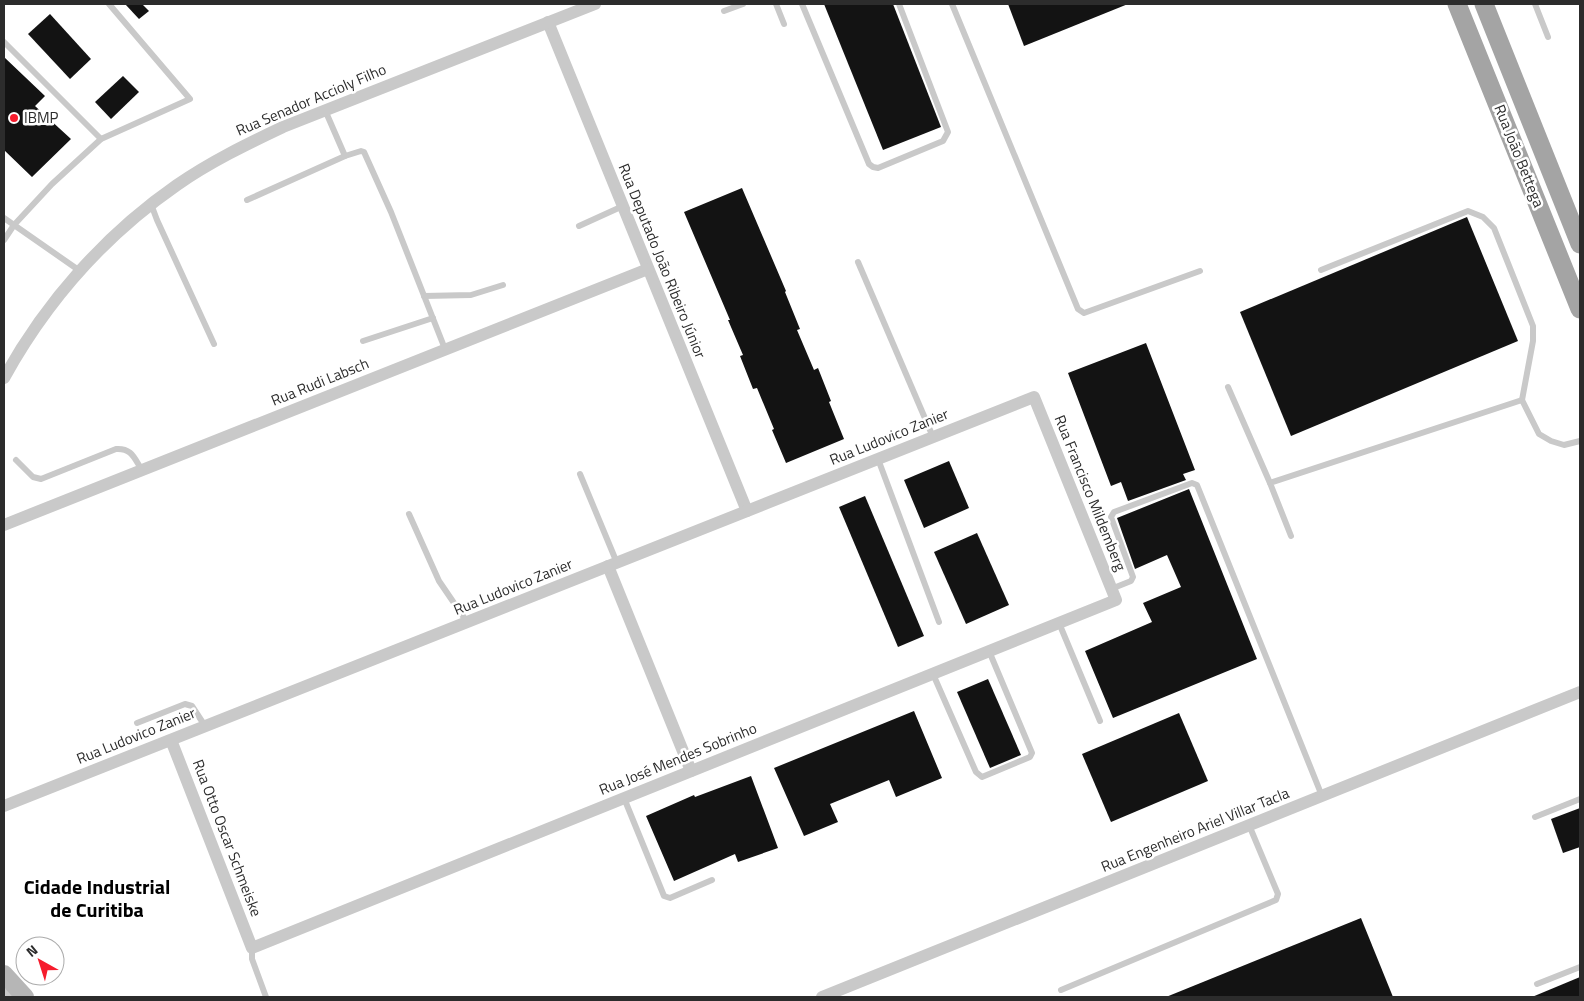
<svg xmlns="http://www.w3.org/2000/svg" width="1584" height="1001" font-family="'Titillium Web',sans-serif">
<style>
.building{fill:#131313}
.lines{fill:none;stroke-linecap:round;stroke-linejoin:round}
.lane{stroke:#c9c9c9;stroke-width:6}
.street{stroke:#c9c9c9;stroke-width:12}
.secondary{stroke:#b6b6b6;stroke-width:18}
.primary{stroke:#a4a4a4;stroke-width:19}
.poi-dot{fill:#f61c2d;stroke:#fff;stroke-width:2}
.labels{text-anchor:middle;stroke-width:5;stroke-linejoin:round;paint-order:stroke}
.street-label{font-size:15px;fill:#2c2c2c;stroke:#fff}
.poi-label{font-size:15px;fill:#2c2c2c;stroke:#fff;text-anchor:start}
.district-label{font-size:20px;font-weight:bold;fill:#000;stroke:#fff}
</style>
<rect width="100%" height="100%" fill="#fff"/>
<g class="building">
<path d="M125,4H142L149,11L139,19Z"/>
<path d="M824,4H893L941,127L883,150Z"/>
<path d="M1008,4H1128L1024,46Z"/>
<path d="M50,14L91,59L70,79L28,34Z"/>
<path d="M4,57L45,96L35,106L71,139L32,177L4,150Z"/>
<path d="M123,76L139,92L111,119L95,102Z"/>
<path d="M742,188L786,291L785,292L800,329L797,330L814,370L818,368L831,401L829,402L844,439L786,463L772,430L774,429L757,388L753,389L740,356L743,355L728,320H730L684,212Z"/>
<path d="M1467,217L1518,341L1291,436L1240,312Z"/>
<path d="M1146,343L1195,470L1183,474L1186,480L1128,501L1121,482L1111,486L1068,373Z"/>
<path d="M949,461L969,508L924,528L904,480Z"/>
<path d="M1189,489L1257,659L1113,718L1085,651L1152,622L1143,603L1181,587L1167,555L1135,569L1117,518Z"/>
<path d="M865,496L924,636L898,647L839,507Z"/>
<path d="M977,533L1009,605L966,624L934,552Z"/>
<path d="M988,679L1021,755L990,768L957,692Z"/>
<path d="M914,711L942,778L896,797L889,780L830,804L838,822L804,836L774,768Z"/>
<path d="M1179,713L1208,781L1111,822L1082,754Z"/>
<path d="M751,776L778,848L738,862L735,854L674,881L646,816L694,795L695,797Z"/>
<path d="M1580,808V847L1563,853L1551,819Z"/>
<path d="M1361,918L1393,997H1166Z"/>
<path d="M1580,977V997H1532Z"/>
</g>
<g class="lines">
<g class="lane">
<path d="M776,4L784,24"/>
<path d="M802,4L869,164L873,167L878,168L943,141L948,132L899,4"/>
<path d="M952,4L1078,309L1084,313L1200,271"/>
<path d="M1535,4L1548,37"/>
<path d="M724,11L743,4"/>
<path d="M4,42L101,139"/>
<path d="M345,156L361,151L364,152L391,212L445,349"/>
<path d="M247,200L345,156L325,110"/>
<path d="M151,204L157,220L214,344"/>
<path d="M4,218L80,271"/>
<path d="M579,226L623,206"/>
<path d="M4,240L14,225L52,184L101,139L190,99L109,4"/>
<path d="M858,262L933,437"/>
<path d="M1321,270L1468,211L1483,217L1494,228L1533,326V341L1522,400"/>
<path d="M424,296L471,295L503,285"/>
<path d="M363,341L433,318"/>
<path d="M1228,387L1270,483"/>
<path d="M878,459L939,622"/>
<path d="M16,460L33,477L41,479L116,449C132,448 134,458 142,470"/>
<path d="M580,474L617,563"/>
<path d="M409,514L439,581L467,622"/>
<path d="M1291,536L1270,483L1522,400L1539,434L1551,441L1564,445L1580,441"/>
<path d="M1111,589L1131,581L1133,577L1111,517L1114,512L1192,483L1197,485L1322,796"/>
<path d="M1059,623L1100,721"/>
<path d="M933,674L976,772L982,777L1030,757L1032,753L989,651"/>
<path d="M137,723L185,704L192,706L205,726"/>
<path d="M624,798L664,896L670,898L712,880"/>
<path d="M1535,817L1580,799"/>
<path d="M252,948V959L266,997"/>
<path d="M1537,984L1580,967"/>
<path d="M1061,990L1276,900L1278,894L1249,825"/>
</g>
<g class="street">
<path d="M548,22L747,511"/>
<path d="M4,378C46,302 105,235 177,185C210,162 247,144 283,127L595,4"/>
<path d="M4,525L648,269"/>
<path d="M608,566L691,771"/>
<path d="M4,806L1034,397L1116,600L252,948L171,740"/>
<path d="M5,997L16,988"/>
<path d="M822,997L1580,692"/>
</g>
<path class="secondary" d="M4,974L25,997"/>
<g class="primary">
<path d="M1457,4L1580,309"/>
<path d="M1484,4L1580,244"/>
</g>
</g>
<circle class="poi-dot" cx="14" cy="118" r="5"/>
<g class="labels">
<g class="street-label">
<text transform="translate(311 100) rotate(-23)" y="5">Rua Senador Accioly Filho</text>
<text transform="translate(1519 156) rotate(68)" y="5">Rua João Bettega</text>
<text transform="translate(662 261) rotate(68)" y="5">Rua Deputado João Ribeiro Júnior</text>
<text transform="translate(320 382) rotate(-22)" y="5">Rua Rudi Labsch</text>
<text transform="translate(889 437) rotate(-22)" y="5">Rua Ludovico Zanier</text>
<text transform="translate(1090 493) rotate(68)" y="5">Rua Francisco Mildemberg</text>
<text transform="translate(513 587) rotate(-22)" y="5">Rua Ludovico Zanier</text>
<text transform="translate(136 736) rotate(-22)" y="5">Rua Ludovico Zanier</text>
<text transform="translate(678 759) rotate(-22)" y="5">Rua José Mendes Sobrinho</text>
<text transform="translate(1195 830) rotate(-22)" y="5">Rua Engenheiro Ariel Villar Tacla</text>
<text transform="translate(227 838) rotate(69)" y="5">Rua Otto Oscar Schmeiske</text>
</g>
<g class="poi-label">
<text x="24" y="123">IBMP</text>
</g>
<g class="district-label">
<text x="97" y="894">Cidade Industrial<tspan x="97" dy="23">de Curitiba</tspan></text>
</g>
</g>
<rect width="1584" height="1001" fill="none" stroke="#2c2c2c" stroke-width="10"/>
<g transform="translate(40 961) rotate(321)"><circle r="24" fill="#ffffff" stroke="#ababab"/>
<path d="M0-4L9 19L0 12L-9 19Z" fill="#f61c2d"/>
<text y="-8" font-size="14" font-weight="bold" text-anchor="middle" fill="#2c2c2c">N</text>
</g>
</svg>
